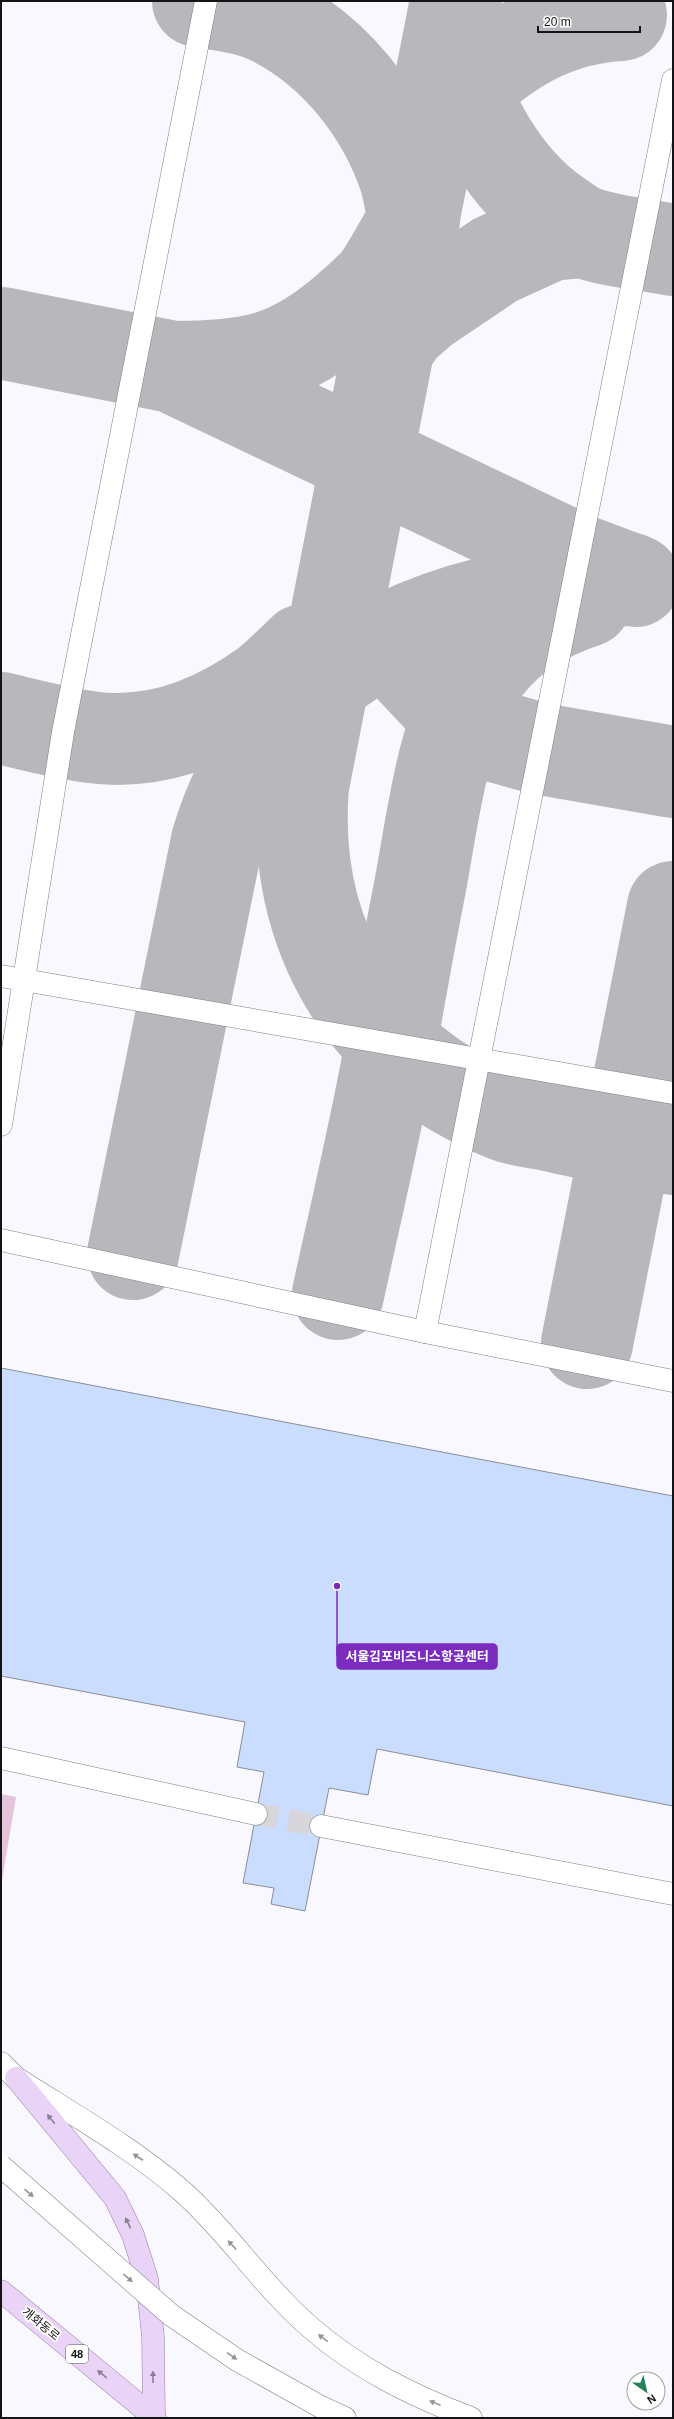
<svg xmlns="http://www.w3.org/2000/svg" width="674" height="2419" font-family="Helvetica,'Noto Sans KR',sans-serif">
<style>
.green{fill:#e4c4da}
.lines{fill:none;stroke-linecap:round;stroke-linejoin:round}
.taxiway{stroke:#b7b7bc;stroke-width:92}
.building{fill:#caddfe;stroke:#8b8e93}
.minor-tunnel{stroke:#d6d6db;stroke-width:22;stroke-dasharray:22 11;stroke-linecap:butt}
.minor-casing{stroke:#7f7f85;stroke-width:23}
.major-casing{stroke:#957ea5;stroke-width:23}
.minor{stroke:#fff;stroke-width:22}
.major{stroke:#e9d4f7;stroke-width:22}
.minor-bridge-casing{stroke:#7f7f85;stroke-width:23;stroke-linecap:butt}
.minor-bridge{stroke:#fff;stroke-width:22}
.oneway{fill:#897e92}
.oneway2{fill:#959596}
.labels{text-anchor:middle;stroke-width:4;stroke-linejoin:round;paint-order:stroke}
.shield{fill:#fff;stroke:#5a5a5c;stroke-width:1}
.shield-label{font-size:11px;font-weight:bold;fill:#141416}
.street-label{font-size:12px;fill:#141416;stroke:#fff}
.leader{fill:none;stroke:#7b2cbf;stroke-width:1.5}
.callout-dot{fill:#7b2cbf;stroke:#fff;stroke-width:1.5}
.callout{fill:#7b2cbf;stroke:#7b2cbf;stroke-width:1.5}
.callout-label{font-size:13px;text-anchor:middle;font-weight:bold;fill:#fff}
</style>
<rect width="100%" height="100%" fill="#f8f8fe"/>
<path class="green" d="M1,1794L16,1797L1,1886Z"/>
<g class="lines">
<g class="taxiway">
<path d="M456,1L303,786C291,935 364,1059 504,1115C518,1121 534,1122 549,1125C590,1135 631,1142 673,1149"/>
<path d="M447,50C471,113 501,177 558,216C566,221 575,229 584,232C611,242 644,244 673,250"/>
<path d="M433,117C490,64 539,19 621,15"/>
<path d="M1,333L173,367L579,560L635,581"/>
<path d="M389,346L402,327L424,308L495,260L550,235L583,232"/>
<path d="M173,367C250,367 290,360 349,308C360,298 375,286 383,273C394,256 404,237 414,220C411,206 409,192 405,178C383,112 334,50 271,19C248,7 223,6 198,1"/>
<path d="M414,671L448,707L491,735L541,749L673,772"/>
<path d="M1,718C30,725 60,733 90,737C154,746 215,722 266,685C280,674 291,662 304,650"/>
<path d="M133,1254L217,841C256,710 358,635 487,603C534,591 583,587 631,579"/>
<path d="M338,1294C356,1211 376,1128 391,1044C400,993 409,943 419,892C431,831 441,736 474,684C502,640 538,617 586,601"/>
<path d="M587,1343L673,907"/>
</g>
</g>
<path class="building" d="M1,1368L673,1496V1806L377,1749L368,1795L329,1788L305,1911L271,1904L274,1888L243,1883L264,1772L237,1767L245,1722L1,1676Z"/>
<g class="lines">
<path class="minor-tunnel" d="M256,1814L321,1826"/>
<g class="minor-casing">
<g id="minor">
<path d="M1,976L673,1093"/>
<path d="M1,1125L63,732L206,1"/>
<path d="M1,1240L425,1332L673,1381"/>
<path d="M425,1332L673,80"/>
<path d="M1,1758L256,1814"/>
<path d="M321,1826L673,1894"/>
<path d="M1,2063L16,2078C72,2114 133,2148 183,2192C229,2233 264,2288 311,2328C358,2369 413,2396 471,2418"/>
<path d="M321,2407L345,2418"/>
</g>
</g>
<g class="major-casing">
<g id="major">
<path d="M16,2078L115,2198L133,2235L147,2279L153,2337L154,2416"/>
<path d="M1,2291L155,2418"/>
</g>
</g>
<use href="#minor" class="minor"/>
<use href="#major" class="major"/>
<g class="minor-bridge-casing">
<path id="minor-bridge" d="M1,2166L171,2315L237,2360L321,2407"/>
</g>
<use href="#minor-bridge" class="minor-bridge"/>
</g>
<defs><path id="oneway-solid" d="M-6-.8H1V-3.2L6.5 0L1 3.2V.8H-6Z"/></defs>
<g class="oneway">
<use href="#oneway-solid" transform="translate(51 2119) rotate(-129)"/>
<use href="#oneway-solid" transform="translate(128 2223) rotate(-116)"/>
<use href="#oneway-solid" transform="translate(102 2374) rotate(-141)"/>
<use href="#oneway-solid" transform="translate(153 2377) rotate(-90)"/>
</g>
<g class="oneway2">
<use href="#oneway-solid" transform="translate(138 2157) rotate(-147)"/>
<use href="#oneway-solid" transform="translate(29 2193) rotate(41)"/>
<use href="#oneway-solid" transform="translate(232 2245) rotate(-133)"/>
<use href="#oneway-solid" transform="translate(128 2278) rotate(41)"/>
<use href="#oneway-solid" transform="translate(323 2338) rotate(-142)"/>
<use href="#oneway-solid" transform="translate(232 2356) rotate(34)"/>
<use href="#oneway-solid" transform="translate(435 2403) rotate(-158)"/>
</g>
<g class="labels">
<rect class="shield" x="66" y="2345" width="22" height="18" rx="3"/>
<g class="shield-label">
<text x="77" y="2358">48</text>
</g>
<g class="street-label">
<text transform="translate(41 2324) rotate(39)" y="4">개화동로</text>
</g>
</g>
<path class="leader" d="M337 1586L337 1656"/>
<circle class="callout-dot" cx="337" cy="1586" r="4"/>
<rect class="callout" x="337" y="1644" width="160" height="25" rx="4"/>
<g class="callout-label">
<text x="417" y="1661">서울김포비즈니스항공센터</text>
</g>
<rect width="674" height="2419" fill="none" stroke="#141416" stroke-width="4"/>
<g transform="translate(646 2391) rotate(146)"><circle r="19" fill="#ffffff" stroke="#a1a1a2"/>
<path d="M0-3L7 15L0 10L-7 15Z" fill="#228158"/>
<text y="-6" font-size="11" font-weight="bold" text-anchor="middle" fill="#141416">N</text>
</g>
<path d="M538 26v6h102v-6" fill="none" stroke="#141416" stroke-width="2"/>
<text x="544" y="26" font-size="12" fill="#141416" stroke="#ffffff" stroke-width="3" paint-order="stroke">20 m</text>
</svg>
